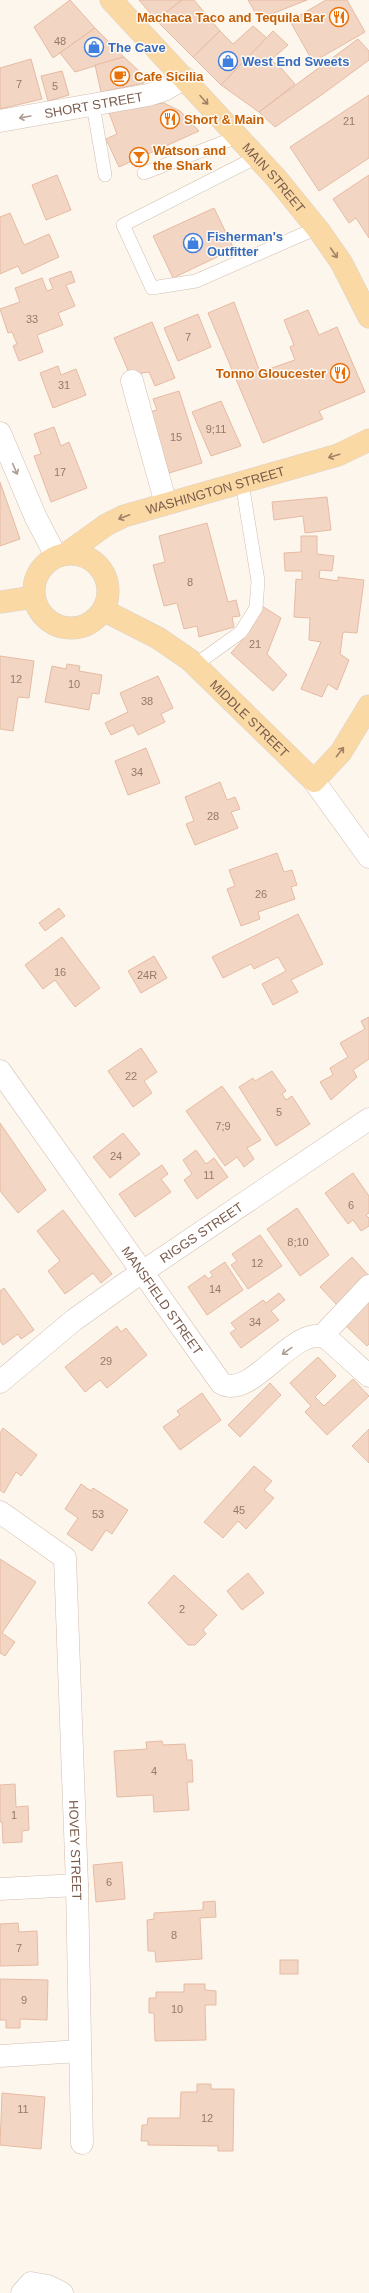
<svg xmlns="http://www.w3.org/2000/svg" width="369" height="2293" font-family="Arial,sans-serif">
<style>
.building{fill:#f3d5c3;stroke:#e6bba3}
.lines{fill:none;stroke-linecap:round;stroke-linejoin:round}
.service-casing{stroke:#d1beb0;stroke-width:14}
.minor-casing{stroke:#d1beb0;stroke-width:23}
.tertiary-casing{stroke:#d1beb0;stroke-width:23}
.primary-casing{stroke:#dad1cd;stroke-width:23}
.service{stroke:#fff;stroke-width:13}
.minor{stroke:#fff;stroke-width:22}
.tertiary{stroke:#fff;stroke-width:22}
.primary{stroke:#fbd9a5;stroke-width:22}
.oneway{stroke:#a18267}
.oneway2{stroke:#af9d94}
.labels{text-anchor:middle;stroke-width:3;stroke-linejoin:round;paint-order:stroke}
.number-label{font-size:11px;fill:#987a6a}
.food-label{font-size:13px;font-weight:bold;fill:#c56008;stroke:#fffaf3;text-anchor:start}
.shop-label{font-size:13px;font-weight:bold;fill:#366cbe;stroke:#fffaf3;text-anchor:start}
.street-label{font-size:13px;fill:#7a5c4d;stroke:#fffaf3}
</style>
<rect width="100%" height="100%" fill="#fdf6ec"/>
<g class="building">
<path d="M70,0L95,28L53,58L34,27Z"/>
<path d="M139,0H182L156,20Z"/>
<path d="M182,0H194L220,31L193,57L156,20Z"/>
<path d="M248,0H307L259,19Z"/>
<path d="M326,0H347L365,32L313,62L290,21Z"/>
<path d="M253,26L267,38L221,85L193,57L220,31L233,44Z"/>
<path d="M95,28L124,57L75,72L60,53Z"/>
<path d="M273,31L288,45L271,60L282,69L295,84L259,112L221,85Z"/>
<path d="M358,39L369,51V60L320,96L275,127L259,112Z"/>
<path d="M124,57L142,74L145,78L144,83L101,92L95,65Z"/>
<path d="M31,59L42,99L0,109V68Z"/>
<path d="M62,71L69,95L48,101L41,76Z"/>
<path d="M369,95V158L319,191L290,147Z"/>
<path d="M164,103L180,111L199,131L119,167L106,139L117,134L108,110Z"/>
<path d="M57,175L71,210L46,220L32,185Z"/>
<path d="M369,175V238L356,218L349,223L333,199Z"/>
<path d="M214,208L234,249L173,278L153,236Z"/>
<path d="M10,213L24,245L49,234L59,257L22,274L18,266L0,274V217Z"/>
<path d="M71,271L75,282L66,285L75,306L58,313L63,325L37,335L43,352L19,361L13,346L17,344L12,332L8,333L0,309L20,302L15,288L42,278L47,291L53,289L49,279Z"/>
<path d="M234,302L260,372L295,360L290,347L294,345L284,320L308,310L319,335L337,327L365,392L319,411L323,419L263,443L208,313Z"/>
<path d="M198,314L211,347L178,361L164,328Z"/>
<path d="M152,322L175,378L155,386L149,372L130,375L114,338Z"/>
<path d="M58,366L61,375L76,369L86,395L53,408L40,373Z"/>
<path d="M179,391L202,463L169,473L149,412L157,410L153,399Z"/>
<path d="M221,401L241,446L211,456L192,412Z"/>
<path d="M54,427L61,446L69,442L87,488L51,502L34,456L41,454L34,434Z"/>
<path d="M0,482L20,539L0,546Z"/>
<path d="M327,497L331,530L305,533L303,516L274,520L272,502Z"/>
<path d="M207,523L228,602L236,600L240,616L232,617L234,627L199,637L197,626L184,629L177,603L164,606L153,565L165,562L159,536Z"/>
<path d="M301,536H317V554L334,556L332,571L320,570L319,578L338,581V577L364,580L357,633L343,632L340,654L349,660L337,690L328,684L322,697L301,689L321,642L309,640L310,618L294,617L296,579L302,580V571H285L284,553L301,552Z"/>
<path d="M262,606L281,618L267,654L287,675L273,691L231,653L246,636Z"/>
<path d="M0,656L34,661L29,698L18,697L13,731L0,729Z"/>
<path d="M67,664L80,666L79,671L102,675L99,694L92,693L89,710L45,702L52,666L66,669Z"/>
<path d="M158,676L173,708L161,714L165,722L138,735L133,725L111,735L105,723L128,712L120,693Z"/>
<path d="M146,748L160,783L128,795L115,761Z"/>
<path d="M220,782L227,800L235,797L240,809L231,812L238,828L195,845L186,824L194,821L185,797Z"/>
<path d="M277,853L284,872L292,870L297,885L291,887L295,899L258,912L260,919L241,926L227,889L235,886L229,870Z"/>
<path d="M59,908L65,916L45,931L39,923Z"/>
<path d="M298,914L323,964L291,980L298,992L273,1005L262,984L286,971L278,957L254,969L251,964L223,978L212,957Z"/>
<path d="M62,937L100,988L75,1007L55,980L43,989L25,965Z"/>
<path d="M154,956L167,978L141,993L128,971Z"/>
<path d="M369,1017V1059L353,1070L357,1077L331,1100L320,1082L333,1075L330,1068L348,1057L340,1043L365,1029L361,1021Z"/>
<path d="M141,1048L157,1072L144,1081L152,1093L133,1107L108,1071Z"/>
<path d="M272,1071L286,1091L282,1094L286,1100L292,1096L310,1124L276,1146L239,1087L253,1078L255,1081Z"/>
<path d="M222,1086L261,1140L247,1148L254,1159L244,1167L237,1157L225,1166L186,1111Z"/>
<path d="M0,1123L46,1190L18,1213L0,1191Z"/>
<path d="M123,1133L140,1154L110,1178L93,1157Z"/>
<path d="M196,1150L206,1164L214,1158L228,1177L197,1199L184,1180L192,1174L183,1160Z"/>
<path d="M162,1165L168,1174L161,1179L171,1192L135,1217L119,1194Z"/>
<path d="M353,1173L369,1196V1213L366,1215L369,1218V1226L361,1231L353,1220L348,1224L325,1193Z"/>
<path d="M297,1208L329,1255L300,1276L267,1229Z"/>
<path d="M63,1210L112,1274L101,1283L93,1273L65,1294L48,1271L60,1261L37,1231Z"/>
<path d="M260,1235L282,1266L248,1289L231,1265L237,1261L232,1254Z"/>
<path d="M352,1257L369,1276L338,1306L320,1287Z"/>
<path d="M225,1262L243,1290L207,1315L188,1287L205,1275L208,1279L213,1276L210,1272Z"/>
<path d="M4,1288L34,1330L21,1339L18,1334L3,1345L0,1341V1291Z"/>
<path d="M279,1293L285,1300L271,1311L279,1320L241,1348L230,1333L236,1329L231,1323L263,1300L266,1303Z"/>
<path d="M369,1298V1344L367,1346L344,1324Z"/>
<path d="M117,1326L121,1332L126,1328L147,1355L107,1388L100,1380L85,1392L65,1367Z"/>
<path d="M318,1357L336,1376L315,1397L324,1406L353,1379L369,1396L327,1435L305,1412L311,1406L290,1383Z"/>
<path d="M270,1383L281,1395L240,1437L228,1425Z"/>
<path d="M202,1393L221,1420L180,1450L163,1427L180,1415L177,1411Z"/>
<path d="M3,1428L37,1455L21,1476L16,1472L4,1493L0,1490V1433Z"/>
<path d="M369,1429V1463L352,1446Z"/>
<path d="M254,1466L272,1481L264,1490L274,1498L246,1529L238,1521L223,1538L204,1522Z"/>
<path d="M81,1484L91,1491L93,1488L128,1510L112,1534L106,1530L92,1551L67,1534L78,1518L65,1509Z"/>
<path d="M0,1559L36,1582L2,1633L15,1642L5,1656L0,1653Z"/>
<path d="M248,1573L264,1593L242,1610L227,1591Z"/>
<path d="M174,1575L217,1615L203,1630L206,1634L195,1645H188L148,1603Z"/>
<path d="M162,1741L163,1745L185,1744L187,1760H192L193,1782H187L189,1810L154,1812L153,1795L117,1797L114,1751L147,1749L146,1742Z"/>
<path d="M15,1784L16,1807L28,1806L29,1830L22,1831V1842L3,1843L2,1822H0V1785Z"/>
<path d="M122,1862L125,1899L96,1902L93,1865Z"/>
<path d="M215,1901L216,1917L200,1918L202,1959L156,1962L155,1951H148L147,1920L154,1919V1913L203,1910V1902Z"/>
<path d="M18,1923L19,1932L37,1931L38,1965L0,1966V1924Z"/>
<rect x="280" y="1960" width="18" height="14"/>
<path d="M0,1979L48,1980L47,2020L20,2019V2028H6V2020H0Z"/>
<path d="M184,1984H205V1990L216,1991V2005H205L206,2040L155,2041L154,2013H149V1998H156V1992H184Z"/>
<path d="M197,2084H211V2089H234L233,2151H218V2146L148,2145V2141H141L142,2125H147L148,2118H180L181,2092H197Z"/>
<path d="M2,2093L45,2097L41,2149L0,2145Z"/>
</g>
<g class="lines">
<g class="service-casing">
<g id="service">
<path d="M93,105L105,175"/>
<path d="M257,157L123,225L152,288L196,281L317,228"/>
<path d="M144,173L237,137"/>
<path d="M195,665L241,632L256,608L258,581L242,483"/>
</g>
</g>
<g class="minor-casing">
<g id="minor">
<path id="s1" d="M0,121L148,95L164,90L185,78"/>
<path d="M132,381L166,504"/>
<path d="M0,433L36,518L56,556"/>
<path id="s2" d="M0,1071L221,1383C253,1402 294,1320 328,1339L369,1376"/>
<path d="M322,1336L369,1286"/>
<path id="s3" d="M0,1382L74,1320L129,1281L369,1119"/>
<path id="s4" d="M0,1512L65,1558L77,1885L82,2143"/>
<path d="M0,1889L77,1885"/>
<path d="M0,2056L80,2051"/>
<path d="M22,2293L31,2283L48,2286L62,2293"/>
</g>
</g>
<g class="tertiary-casing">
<path id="tertiary" d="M314,781L369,857"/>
</g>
<g class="primary-casing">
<g id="primary">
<path id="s5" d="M111,0L277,179L320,232L341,262L369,317"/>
<path id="s6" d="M67,553L106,525L124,516L338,455L369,440"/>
<circle cx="71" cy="591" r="37"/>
<path d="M0,602L34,597"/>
<path id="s7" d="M103,610L158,638L190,660L314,781L341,752L369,706"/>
</g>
</g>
<use href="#service" class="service"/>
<use href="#minor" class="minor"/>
<use href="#tertiary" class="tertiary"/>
<use href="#primary" class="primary"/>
</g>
<defs><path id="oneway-shaft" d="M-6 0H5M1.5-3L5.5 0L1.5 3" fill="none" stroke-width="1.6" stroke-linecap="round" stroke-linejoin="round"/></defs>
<g class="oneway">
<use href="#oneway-shaft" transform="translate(204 100) rotate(48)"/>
<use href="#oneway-shaft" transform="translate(334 253) rotate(56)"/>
<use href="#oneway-shaft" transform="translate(334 456) rotate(163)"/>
<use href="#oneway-shaft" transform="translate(124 517) rotate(159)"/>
<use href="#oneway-shaft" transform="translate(340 752) rotate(-52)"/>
</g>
<g class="oneway2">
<use href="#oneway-shaft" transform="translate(25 117) rotate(170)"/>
<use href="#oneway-shaft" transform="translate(15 469) rotate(67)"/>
<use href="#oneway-shaft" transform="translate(287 1351) rotate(144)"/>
</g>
<defs>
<g id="restaurant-ring" transform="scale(1)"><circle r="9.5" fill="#fffaf3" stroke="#e8710a" stroke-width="1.5"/><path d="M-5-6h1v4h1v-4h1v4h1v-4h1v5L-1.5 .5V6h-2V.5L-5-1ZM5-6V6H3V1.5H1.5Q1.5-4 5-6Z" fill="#e8710a"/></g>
<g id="shop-ring" transform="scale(1)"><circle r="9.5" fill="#fffaf3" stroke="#3f7fe0" stroke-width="1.5"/><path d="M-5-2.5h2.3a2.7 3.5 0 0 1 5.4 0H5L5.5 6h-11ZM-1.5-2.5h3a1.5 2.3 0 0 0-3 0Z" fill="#3f7fe0"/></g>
<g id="cafe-ring" transform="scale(1)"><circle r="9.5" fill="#fffaf3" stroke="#e8710a" stroke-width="1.5"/><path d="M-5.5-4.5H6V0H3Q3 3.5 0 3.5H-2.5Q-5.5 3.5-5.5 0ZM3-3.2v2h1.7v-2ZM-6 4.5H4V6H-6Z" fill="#e8710a"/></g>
<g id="bar-ring" transform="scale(1)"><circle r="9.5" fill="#fffaf3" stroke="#e8710a" stroke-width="1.5"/><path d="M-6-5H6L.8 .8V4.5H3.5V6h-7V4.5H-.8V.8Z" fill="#e8710a"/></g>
</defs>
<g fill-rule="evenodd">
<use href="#restaurant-ring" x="339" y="17"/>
<use href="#shop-ring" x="94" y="47"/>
<use href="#shop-ring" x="228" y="61"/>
<use href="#cafe-ring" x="120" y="76"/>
<use href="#restaurant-ring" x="170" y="119"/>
<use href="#bar-ring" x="139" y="157"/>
<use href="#shop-ring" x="193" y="243"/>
<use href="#restaurant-ring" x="340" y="373"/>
</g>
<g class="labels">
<g class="number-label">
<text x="60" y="45">48</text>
<text x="19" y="88">7</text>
<text x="55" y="90">5</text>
<text x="349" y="125">21</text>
<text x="32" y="323">33</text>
<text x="188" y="341">7</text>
<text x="64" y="389">31</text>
<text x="216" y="433">9;11</text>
<text x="176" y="441">15</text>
<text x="60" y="476">17</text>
<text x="190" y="586">8</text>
<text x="255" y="648">21</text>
<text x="16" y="683">12</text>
<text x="74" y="688">10</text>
<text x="147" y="705">38</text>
<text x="137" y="776">34</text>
<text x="213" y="820">28</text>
<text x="261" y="898">26</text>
<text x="60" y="976">16</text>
<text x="147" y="979">24R</text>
<text x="131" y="1080">22</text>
<text x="279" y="1116">5</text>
<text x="223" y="1130">7;9</text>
<text x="116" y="1160">24</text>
<text x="209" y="1179">11</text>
<text x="351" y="1209">6</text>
<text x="298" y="1246">8;10</text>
<text x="257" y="1267">12</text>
<text x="215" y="1293">14</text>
<text x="255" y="1326">34</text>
<text x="106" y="1365">29</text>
<text x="239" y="1514">45</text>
<text x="98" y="1518">53</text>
<text x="182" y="1613">2</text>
<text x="154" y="1775">4</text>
<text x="14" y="1819">1</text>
<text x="109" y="1886">6</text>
<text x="174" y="1939">8</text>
<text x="19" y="1952">7</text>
<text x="24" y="2004">9</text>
<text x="177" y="2013">10</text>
<text x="23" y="2113">11</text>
<text x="207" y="2122">12</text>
</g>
<g class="food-label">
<text x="325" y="22" text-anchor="end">Machaca Taco and Tequila Bar</text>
<text x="134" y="81">Cafe Sicilia</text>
<text x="184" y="124">Short &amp; Main</text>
<text x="153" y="155">Watson and<tspan x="153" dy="15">the Shark</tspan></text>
<text x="326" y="378" text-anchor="end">Tonno Gloucester</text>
</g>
<g class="shop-label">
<text x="108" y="52">The Cave</text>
<text x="242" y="66">West End Sweets</text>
<text x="207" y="241">Fisherman's<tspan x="207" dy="15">Outfitter</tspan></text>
</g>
<g class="street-label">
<text dy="5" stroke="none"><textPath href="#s1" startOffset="95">SHORT STREET</textPath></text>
<text dy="5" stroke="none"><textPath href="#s5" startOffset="241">MAIN STREET</textPath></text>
<text dy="5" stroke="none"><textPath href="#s6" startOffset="163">WASHINGTON STREET</textPath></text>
<text dy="5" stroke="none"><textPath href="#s7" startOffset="184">MIDDLE STREET</textPath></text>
<text dy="5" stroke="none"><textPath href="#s3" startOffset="251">RIGGS STREET</textPath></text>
<text dy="5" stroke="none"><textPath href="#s2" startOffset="281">MANSFIELD STREET</textPath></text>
<text dy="5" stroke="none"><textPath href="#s4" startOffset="372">HOVEY STREET</textPath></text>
</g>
</g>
</svg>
